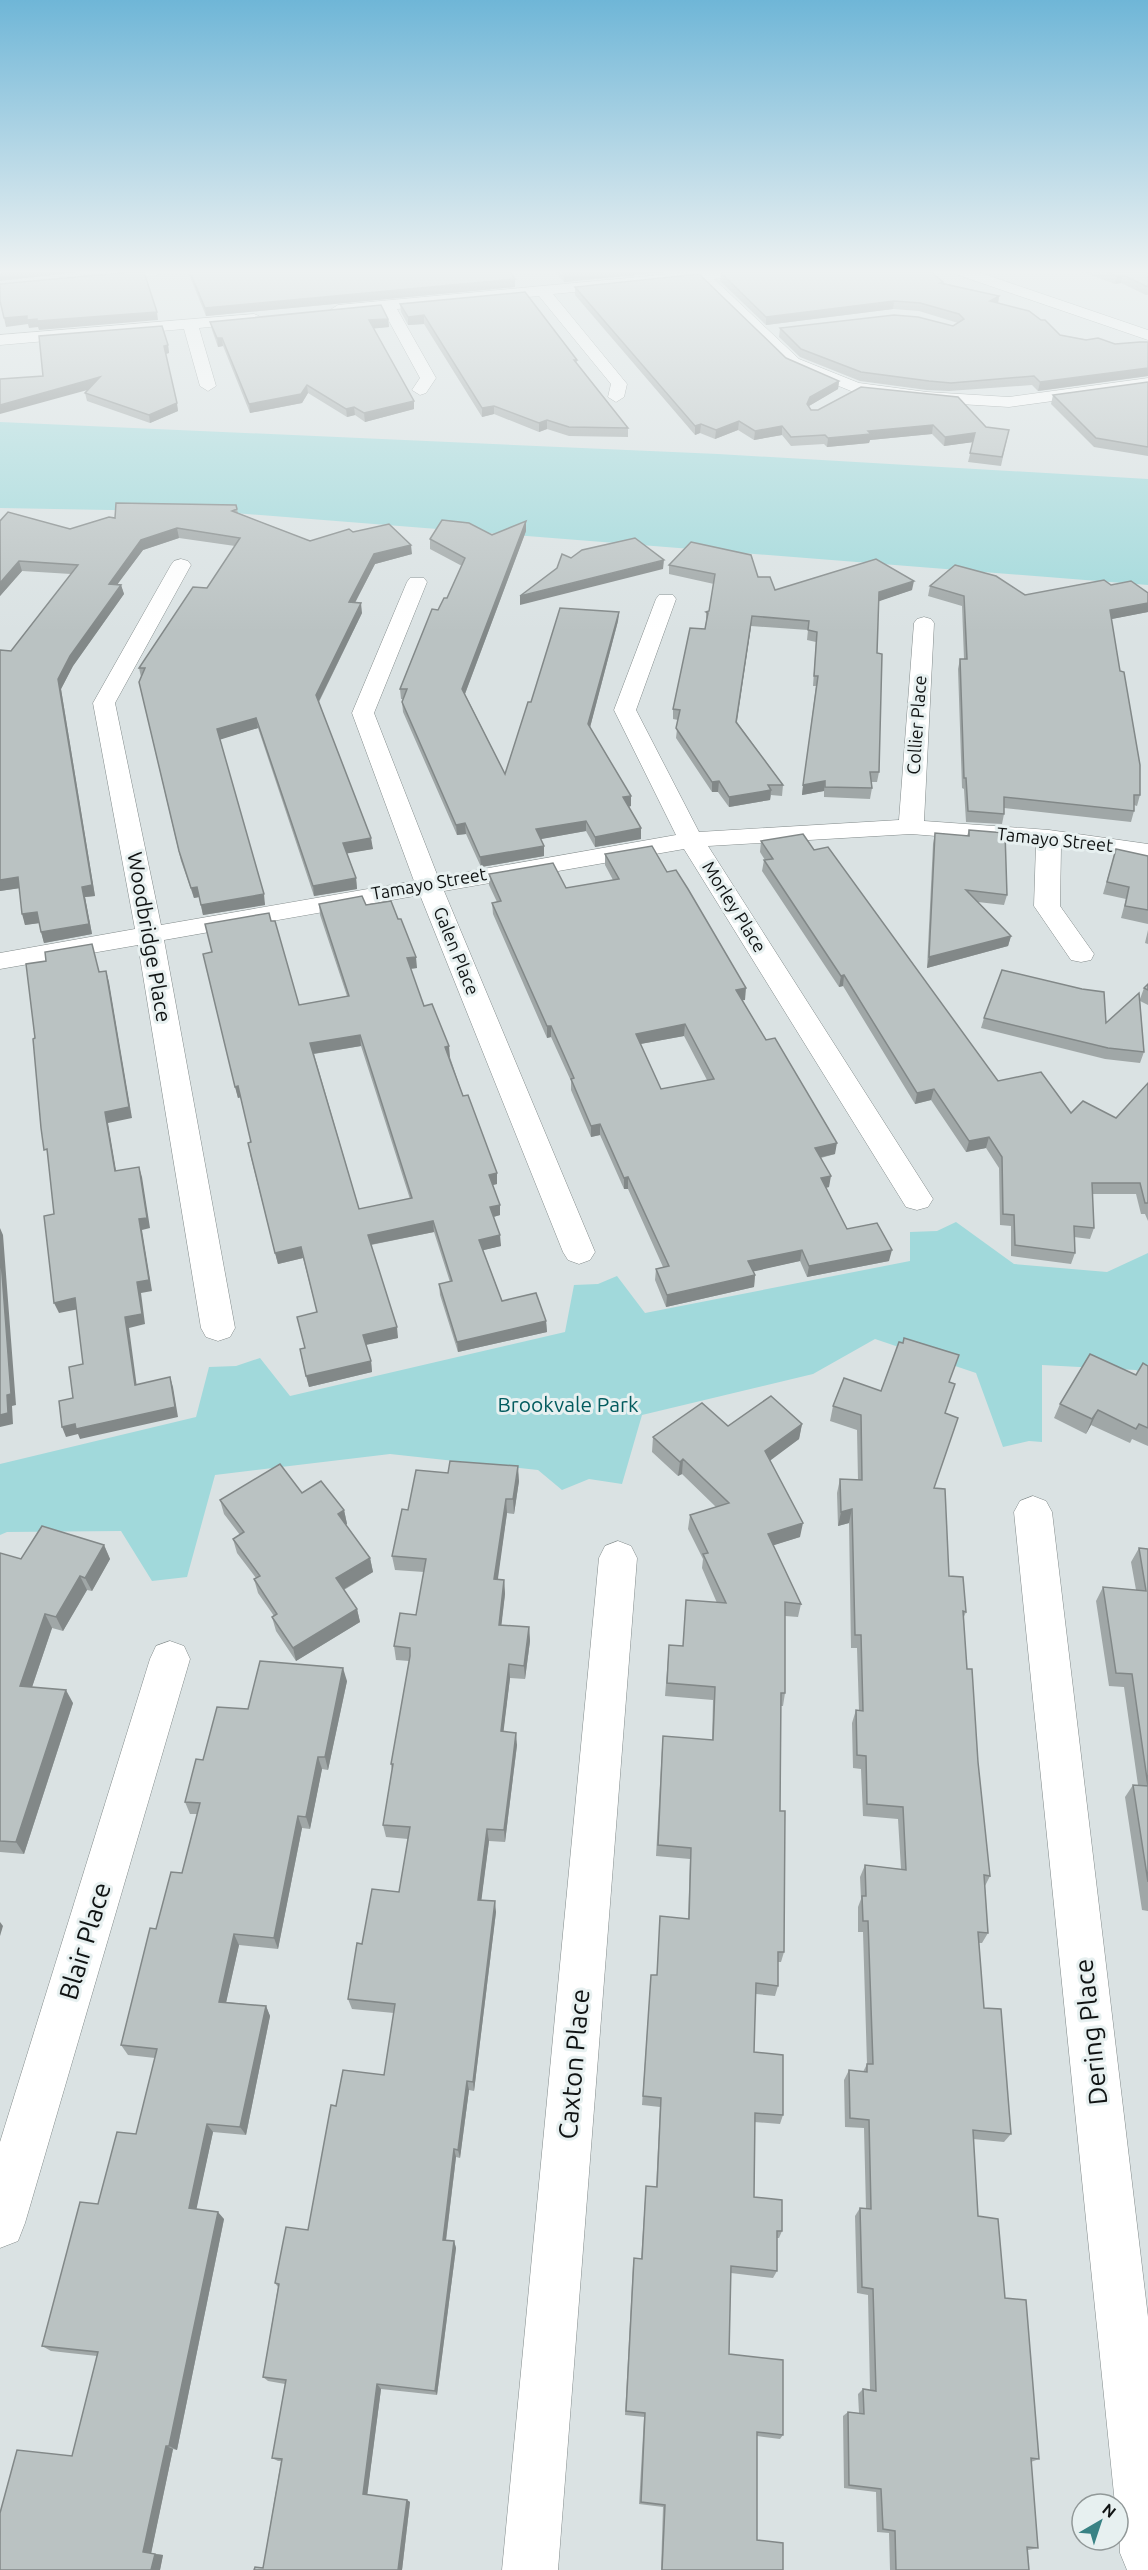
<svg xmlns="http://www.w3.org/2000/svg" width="1148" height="2570" font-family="Ubuntu,sans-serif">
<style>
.green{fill:#a1d9db}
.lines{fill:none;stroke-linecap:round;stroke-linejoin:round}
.minor-casing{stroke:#838b8b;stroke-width:1}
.major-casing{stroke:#838b8b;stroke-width:1}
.minor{fill:#fff;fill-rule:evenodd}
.major{fill:#fff;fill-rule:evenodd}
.wall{fill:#a0a7a7;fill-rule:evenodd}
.shaded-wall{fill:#828888}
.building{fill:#bac2c2;stroke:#828888;stroke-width:1.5;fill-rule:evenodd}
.labels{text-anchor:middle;stroke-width:6;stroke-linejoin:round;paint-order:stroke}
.far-street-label{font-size:18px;fill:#101313;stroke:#e7f0f0}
.street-label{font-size:21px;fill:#101313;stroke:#e7f0f0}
.park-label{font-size:21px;fill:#035b5e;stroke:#e7f0f0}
.near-street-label{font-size:26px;fill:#101313;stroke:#e7f0f0}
</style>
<rect width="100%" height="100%" fill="#dae2e3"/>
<g class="green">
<path d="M0,422L718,454L1148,479V585L221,512L0,508Z"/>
<path d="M956,1222L1014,1264L1107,1272L1148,1253V1377L1136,1370L1042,1365V1442L1029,1441L1003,1447L976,1373L875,1339L813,1374L642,1415L622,1484L589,1479L562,1490L538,1470L390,1454L215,1475L187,1577L152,1581L121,1531L7,1532L0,1535V1464L196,1417L209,1367L236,1366L260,1358L290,1396L565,1332L574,1285L598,1284L617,1276L645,1313L910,1261V1232L937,1231Z"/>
</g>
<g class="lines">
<g class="minor-casing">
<g id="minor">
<path d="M112,272H162L155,276L100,282L93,278L95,275Z"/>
<path d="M692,272H750L743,276L714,279L799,359L859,383L927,392L1009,397L1148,378V388L1009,407L927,402L856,393L787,365L699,280L553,294L627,384L624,397L616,402L608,397L611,384L539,296L397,309L436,378L426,393L420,395L412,390L420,378L383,310L338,315L330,310L338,305Z"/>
<path d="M254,314L259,316L262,319L259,322L199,328L216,386L208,391L200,386L184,329L0,345V335Z"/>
<path d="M181,559L188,561L191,565L115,703L161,925L414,881L352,713L407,582L410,578H424L427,582L374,713L438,877L676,835L614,710L656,599L659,595H673L676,599L636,710L699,832L899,820L914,623L917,619L924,617L931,619L934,623L924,821L1049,830L1148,844V858L1061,846L1060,906L1094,954L1091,960L1081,962L1071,960L1034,906L1036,844L911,834L708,846L933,1199L928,1207L917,1210L906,1207L684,849L444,891L595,1252L590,1260L579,1264L568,1260L563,1252L420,895L164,940L235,1328L230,1337L218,1341L206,1337L201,1328L138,945L0,969V953L135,929L93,703L171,565L174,561Z"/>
<path d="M1033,1496L1046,1501L1052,1512L1148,2317V2570H1127L1120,2553L1118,2504H1115L1014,1512L1020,1501Z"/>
<path d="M618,1541L631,1546L637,1558L558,2570H502L599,1558L605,1546Z"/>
<path d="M170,1641L184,1646L190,1659L25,2223L18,2241L0,2248V2142L150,1659L156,1646Z"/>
</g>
</g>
<g class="major-casing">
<path id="major" d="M956,272H978L1148,330V340L958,275Z"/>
</g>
<use href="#minor" class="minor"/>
<use href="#major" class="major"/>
</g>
<g class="wall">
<path d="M188,272H510L515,287L206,316Z"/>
<path d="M555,272H666L564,282Z"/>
<path d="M1079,272H1148V295H1146L1121,283L1115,284L1088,274H1084Z"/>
<path d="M721,273L943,283L999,296L998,303L1060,335L1115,344L1148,342V376L1038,391L1032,385L949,391L927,390L860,381L800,357L779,337L780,328L953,326L958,323L919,311L893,309L766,325L720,281Z"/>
<path d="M575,287L786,358L839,381L838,389L809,406L811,410L1009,430L1001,466L968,462L973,442L944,446L932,434L870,440L869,443L827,447L824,444L791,446L782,435L754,440L738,430L715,439L700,433L695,435L575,295Z"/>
<path d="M400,304L577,360V363L628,428V437L569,436L547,429L539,432L494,414L482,417L424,324L408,325L401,312Z"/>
<path d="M388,319L389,327L373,328L414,409L365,422L355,415L347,417L308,393L302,403L250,413L223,346L218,347L212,330L210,322Z"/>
<path d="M168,345L169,353L166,354L178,411L150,423L87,401L85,393L88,389L43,376Z"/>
<path d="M1148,382V456L1094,447L1051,404L1053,395Z"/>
<path d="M236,505L238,513L310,541L353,532L412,554L375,564L355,603L362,613L319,702L373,849L347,853L356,878L357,889L314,896L258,728L220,739L265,905L203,915L199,897L194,898L181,861L139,682L141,677L139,668L207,588L235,546L179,538L143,550L117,584L121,585L124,594L73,666L61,689L95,896L85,897L92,934L44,943L39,923L25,925L19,888L0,891V650L11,651L71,574L22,571L0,596V521L70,529L115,518Z"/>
<path d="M526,531L465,694L505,774L531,702L619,612L618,621L590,727L631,806L629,807L641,828V839L595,847L586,831L540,839L544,846V856L481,867L466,834L457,835L403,712L402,702L403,699H401L400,689L447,598L462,566L430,549V539Z"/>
<path d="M669,565L758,577L775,590H912L878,601L877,653L879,772L877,782H871L872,788L870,799L824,797V791L802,795L816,686H813L816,642L807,640L808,630L751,626L737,722L783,785L782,796L771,795L770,800L729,807L718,792H712L676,738L678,720L673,719V709L705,629L706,622V612L709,611L714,584L669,574Z"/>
<path d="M1111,585L1148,593V612L1111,619L1140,795L1137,806L1134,805V811L1131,822L1004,808V814L1002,824L966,822L964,789L962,788L958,669L960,659H964L962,606L928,596L930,586L1025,595Z"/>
<path d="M969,830L1007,895L1004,905L978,902L1011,936L1008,946L927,968L933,844L935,833L967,836Z"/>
<path d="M761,841L814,850L998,1081L1071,1113L1116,1118L1148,1083V1221L1145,1214H1141L1136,1194H1092L1094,1228L1090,1239L1074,1237L1075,1253L1071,1264L1011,1256V1226L1000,1225L999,1168L986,1148L966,1152L931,1100L915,1104L843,986L839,987L762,871L764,860H765L760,852Z"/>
<path d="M1116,849L1148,856V924L1121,918L1126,899L1103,894Z"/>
<path d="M605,854L667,872L745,1000H742L835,1154L821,1158L829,1187L826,1188L847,1229L889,1261L807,1277L800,1261L753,1271L755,1275L754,1287L666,1307L655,1280L656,1269L663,1267L628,1189H624L600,1135L591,1137L571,1090V1081L551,1037L547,1038L493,914L492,903L497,902L489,885V874L566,888L613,880L605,865ZM684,1036L707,1080L661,1089L640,1044Z"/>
<path d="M319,904L366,905L417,968L410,969L424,1006L450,1057L463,1096L497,1173V1184L492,1185L500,1205V1215L493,1217L501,1246L483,1250L502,1301L546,1321L547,1332L458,1352L440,1295L439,1284L450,1282L434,1232L371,1245L398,1338L366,1345L371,1361L372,1372L309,1387L300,1349L304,1348L317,1312L303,1258L278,1264L250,1154L251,1142L241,1097L238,1098L203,954L299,1005L347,996L320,915ZM361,1046L410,1199L359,1209L314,1054Z"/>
<path d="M1148,930V944L1145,943Z"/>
<path d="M1148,984V1005L1140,1001L1144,1052L1140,1063L1105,1059L981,1028L984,1018L1106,1023L1140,999L1144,988Z"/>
<path d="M1148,1366V1446L1132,1439L1130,1443L1091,1425L1086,1434L1054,1418L1060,1404L1136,1375Z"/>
<path d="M950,1383L934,1488L949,1576L966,1612L963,1619L967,1669L990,1876L985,1886L988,1933L982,1943H979L984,2008L1011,2134L1004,2142L973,2139L978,2216L1005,2298L1039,2459L1031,2462L1038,2548L1028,2550L1029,2570H890L889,2533L877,2532L876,2492L844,2488L843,2416L848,2412L859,2413L858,2394L863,2389L870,2390L868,2295L857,2293L855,2216L860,2208L866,2209L864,2128L845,2127L844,2080L849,2070L863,2072L867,2064L863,1932H858V1907L861,1899L860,1877L865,1865L901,1869L898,1819L863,1816L861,1769L853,1768L852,1723L856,1710L859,1711L857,1648H851L849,1523L838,1526L837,1493L840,1479L858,1480L857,1430L830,1421L833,1406L881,1391Z"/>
<path d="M802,1424L799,1439L770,1460L800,1537L773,1545L801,1604L798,1617L785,1616V1693L783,1706H781L780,1811L784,1952L781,1962H778V1986L775,1996L756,1994L754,2052L783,2115L780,2124L754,2122V2197L782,2231L779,2238H777V2271L773,2278L731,2273L729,2354L783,2435L780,2439L757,2436V2540L783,2570H661L663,2507L639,2504L644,2417L625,2415L633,2265L634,2258L641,2259L646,2186L656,2187L660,2107L642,2105L651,1975H657L660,1916L688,1919L690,1859L656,1856L662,1748L663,1736L712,1740L713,1700L665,1696L669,1645L683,1646L686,1600L717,1603L702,1568L703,1559L688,1529L690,1515L716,1507L682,1474L678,1476L652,1452L653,1437L728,1426Z"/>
<path d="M519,1481L514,1514L507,1513L497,1580H504L505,1594L501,1625L529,1627L530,1641L525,1679L510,1678L503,1732L517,1745L505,1842L489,1841L481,1900L496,1912L474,2091L469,2090L460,2158L456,2157L446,2241H454L456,2248L437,2395L381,2389L367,2495L407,2500L410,2502L402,2570H254L263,2568L281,2461H278L272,2458L285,2384L268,2381L263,2377L278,2287L275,2283L308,2230L336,2106L384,2075L394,2013L352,2009L348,1999L362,1944L399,1892L408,1839L386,1837L383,1825L392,1771L391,1764L409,1661L396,1660L394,1646L416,1615L424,1572L395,1570L392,1556L408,1510Z"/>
<path d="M302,1493L344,1510L347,1524L346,1525L370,1558L373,1572L344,1590L357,1609L360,1622L296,1661L276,1631L272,1617L274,1616L258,1593L254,1579L256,1578L237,1553L233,1539L240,1535L224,1514L220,1500Z"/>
<path d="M104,1545L110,1559L92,1591L87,1590L63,1631L52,1628L32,1687L73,1703L24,1854L0,1852V1553L21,1559Z"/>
<path d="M1139,1548L1148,1549V1911L1142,1910L1125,1797L1133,1785H1138L1124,1687L1109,1686L1096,1601L1103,1587L1136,1590L1131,1562Z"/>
<path d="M347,1681L328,1770L322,1769L310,1829L302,1828L278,1949L239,1945L226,2002L266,2006L270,2016L246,2135L213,2132L196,2209L224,2219L177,2450L173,2449L151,2553L163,2555L160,2570H0L72,2456L97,2356L51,2351L42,2346L98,2204L136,2134L155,2058L128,2055L121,2045L156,1929L182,1873L197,1814H190L185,1802L203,1760L248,1709Z"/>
</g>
<g class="shaded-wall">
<path d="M5,272H80L0,281V273Z"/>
<path d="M584,272H666L564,282V274Z"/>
<path d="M1123,275L1121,283L1115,284L1117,276Z"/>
<path d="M515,279V287L206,316L205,308Z"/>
<path d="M999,296L998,304L990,301Z"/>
<path d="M894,301L893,309L766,325V317Z"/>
<path d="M157,312L158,320L39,330L38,327L29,328L28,324L6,327L4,318L27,316Z"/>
<path d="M424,315V324L408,325V317Z"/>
<path d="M388,319L389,327L370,329L369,320Z"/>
<path d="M217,338H222L223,346L218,347Z"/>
<path d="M168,345L169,353L165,354L164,346Z"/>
<path d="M1148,368V376L1038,391L1040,382Z"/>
<path d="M100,377L102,386L0,414V405Z"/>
<path d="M839,381L838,389L809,406L806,413L807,404L810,397Z"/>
<path d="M307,385L308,393L302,403L250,413L249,404Z"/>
<path d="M414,401V409L365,422L364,413Z"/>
<path d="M177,403L178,411L150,423L149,415Z"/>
<path d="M494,406V414L482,417V408Z"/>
<path d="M354,407L355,415L347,417L346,409Z"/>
<path d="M547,420V429L539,432V423Z"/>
<path d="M739,421L738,430L715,439L716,430Z"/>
<path d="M701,424L700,433L695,435V426Z"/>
<path d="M933,425L932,434L870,440L869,443L827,447L828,438L868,431Z"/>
<path d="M782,426V435L754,440L755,431Z"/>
<path d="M975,433L974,442L944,446L945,437Z"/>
<path d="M526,521V531L463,699L462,689Z"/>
<path d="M177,528L179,538L143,550L111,593L109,584L141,540Z"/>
<path d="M411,545L412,554L375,564L350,612L349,602L374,554Z"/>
<path d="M664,560L663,569L520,605V596Z"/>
<path d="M19,561L22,571L0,596V583Z"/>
<path d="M914,581L912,590L877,602L879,592Z"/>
<path d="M121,585L124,594L73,666L61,689L95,896L85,897L92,934L44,943L41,932L82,887L58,679L70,656Z"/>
<path d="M361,603L362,613L317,705L316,695Z"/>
<path d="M1148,603V612L1107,620L1110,610Z"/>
<path d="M619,612L618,621L588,735V724Z"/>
<path d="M752,616L751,626L735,732L736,722Z"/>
<path d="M256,718L258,728L219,740L217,729Z"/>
<path d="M719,781L718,792H712V782Z"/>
<path d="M825,781L824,791L802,795L803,785Z"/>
<path d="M771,790L770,800L729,807V797Z"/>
<path d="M631,796V806L623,807V797Z"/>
<path d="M586,821V831L536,840V829Z"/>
<path d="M465,823L466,834L457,835L456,825Z"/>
<path d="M641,828V839L595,847V837Z"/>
<path d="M371,838L373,849L344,854L343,843Z"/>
<path d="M544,846V856L481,867L480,857Z"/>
<path d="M18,877L21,888L0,891V880Z"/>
<path d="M356,878L357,889L314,896L313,886Z"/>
<path d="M197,887L199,897L194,898L191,888Z"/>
<path d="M264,894L265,905L203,915L201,905Z"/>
<path d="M37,912L40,923L25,925L22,914Z"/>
<path d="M1011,936L1008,946L927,968L929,957Z"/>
<path d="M416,957L417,968L408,969L407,958Z"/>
<path d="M106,971L109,982L132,1118L108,1123L118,1182L115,1171L105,1112Z"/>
<path d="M844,975L843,986L839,987L841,976Z"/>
<path d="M746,988L745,1000L735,1001L736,990Z"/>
<path d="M685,1024L684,1036L635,1045L636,1034Z"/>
<path d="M547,1026H551V1037L547,1038Z"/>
<path d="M360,1035L361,1046L312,1054L310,1043Z"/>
<path d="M449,1046L450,1057L446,1058L445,1047Z"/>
<path d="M238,1086L241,1097L238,1098L235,1087Z"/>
<path d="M934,1089L931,1100L915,1104L917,1093Z"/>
<path d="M600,1124V1135L591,1137V1126Z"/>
<path d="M989,1137L986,1148L966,1152L969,1141Z"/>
<path d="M837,1143L835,1154L813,1159L815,1148Z"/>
<path d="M139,1167L142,1177L150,1228L142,1230L152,1291L141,1293L145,1324L129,1328L138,1395L135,1385L125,1317L137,1282L139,1219Z"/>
<path d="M497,1173V1184L489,1186V1175Z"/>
<path d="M831,1176L829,1187L819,1189L821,1178Z"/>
<path d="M628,1177V1189H624V1178Z"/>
<path d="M500,1205V1215L490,1218V1207Z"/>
<path d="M433,1221L434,1232L369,1245L368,1235Z"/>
<path d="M0,1228L3,1235L16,1405L12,1406L13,1424L0,1427Z"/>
<path d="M500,1235L501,1246L480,1251L479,1240Z"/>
<path d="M301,1247L303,1258L278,1264L275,1253Z"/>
<path d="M802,1250L800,1261L747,1273L748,1261Z"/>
<path d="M892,1250L889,1261L807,1277L809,1266Z"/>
<path d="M755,1275L754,1287L666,1307L667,1295Z"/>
<path d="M75,1298L79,1309L59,1313L54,1303Z"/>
<path d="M546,1321L547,1332L458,1352L457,1342Z"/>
<path d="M397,1327L398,1338L365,1345L363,1335Z"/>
<path d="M371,1361L372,1372L309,1387L306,1376Z"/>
<path d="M170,1377L173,1387L178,1417L80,1439L78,1434L66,1437L62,1427L75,1424Z"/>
<path d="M1098,1410L1091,1425L1086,1434L1092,1419Z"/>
<path d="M802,1424L799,1439L763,1466L765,1451Z"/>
<path d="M683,1459L682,1474L678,1476L680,1462Z"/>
<path d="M518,1466L519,1481L514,1514L513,1499Z"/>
<path d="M506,1499L507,1513L496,1593L494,1579Z"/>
<path d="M852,1509L849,1523L838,1526L841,1512Z"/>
<path d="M344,1510L347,1524L341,1528L338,1514Z"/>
<path d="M803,1523L800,1537L765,1548L768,1534Z"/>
<path d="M104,1545L110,1559L92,1591L85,1578Z"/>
<path d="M370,1558L373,1572L339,1592L336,1578Z"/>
<path d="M80,1576L87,1590L63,1631L56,1617Z"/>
<path d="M504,1580L505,1594L500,1638L499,1625Z"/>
<path d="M357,1609L360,1622L296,1661L293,1648Z"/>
<path d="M45,1614L52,1628L28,1699L20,1686Z"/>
<path d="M529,1627L530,1641L525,1679L524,1666Z"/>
<path d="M509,1664L510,1678L502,1744L501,1731Z"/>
<path d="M343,1668L347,1681L328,1770L325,1757Z"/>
<path d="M66,1690L73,1703L24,1854L16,1842Z"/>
<path d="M516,1733L517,1745L505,1842L504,1830Z"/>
<path d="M318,1757L322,1769L310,1829L306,1817Z"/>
<path d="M298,1816L302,1828L278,1949L274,1938Z"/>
<path d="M487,1829L489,1841L480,1911L478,1900Z"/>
<path d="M495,1901L496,1912L474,2091L473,2082Z"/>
<path d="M0,1922L3,1926L0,1936Z"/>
<path d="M234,1934L239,1945L224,2012L219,2002Z"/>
<path d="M266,2006L270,2016L246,2135L240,2127Z"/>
<path d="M467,2081L469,2090L460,2158L458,2150Z"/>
<path d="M207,2124L213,2132L195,2216L189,2208Z"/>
<path d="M454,2149L456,2157L445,2247L443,2240Z"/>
<path d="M218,2212L224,2219L177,2450L169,2446Z"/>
<path d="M454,2241L456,2248L437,2395L435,2391Z"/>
<path d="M377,2384L381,2389L367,2497L363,2494Z"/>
<path d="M166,2446L173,2449L151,2554L143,2552Z"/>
<path d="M407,2500L410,2502L402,2570H398Z"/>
<path d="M155,2554L163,2555L160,2570H151Z"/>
</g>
<g class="building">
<path d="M131,272H144L157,312L37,321V319L27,320V316L4,318L0,301V284Z"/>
<path d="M190,272H510L515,279L205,308Z"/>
<path d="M562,272H584L564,274Z"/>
<path d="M725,272H931L943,282L940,283L999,296L990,301L1029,311L1041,320H1045L1060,335L1086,340L1098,338L1115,344L1140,342H1148V368L1040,382L1034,376L951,383L929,381L861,372L801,349L780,328L894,315L918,317L953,326L964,319L959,314L920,303L894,301L766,317L721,273Z"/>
<path d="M1107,272H1148V287L1123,275L1117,276Z"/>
<path d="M699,274L786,358L839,381L810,397L807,404L811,410H818L861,387L958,397L986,427L1009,430L1002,457L970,453L975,433L945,437L933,425L868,431L871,434L828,438L825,435L791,437L782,426L755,431L739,421L716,430L701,424L695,426L575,287Z"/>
<path d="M525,292L577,360H574L628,428L569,427L547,420L539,423L494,406L482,408L424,315L408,317L400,304Z"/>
<path d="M381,305L388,319L369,320L414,401L364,413L354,407L346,409L307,385L301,394L249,404L222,338H217L210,322Z"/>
<path d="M162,326L168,345L164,346L177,403L149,415L85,393L100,377L0,405V379L43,376L39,336Z"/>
<path d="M1148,382V447L1096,438L1053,395Z"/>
<path d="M116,503L236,505L237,509L232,511L310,541L349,529L353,532L389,524L411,545L374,554L349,602L361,603L316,695L371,838L343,843L356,878L313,886L256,718L217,729L264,894L201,905L197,887L191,888L179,851L139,682L145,668H139L193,587L207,588L240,538L177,528L141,540L109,584L121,585L70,656L58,679L92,885L82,887L89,924L41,932L37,912L22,914L18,877L0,880V650L11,651L78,565L19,561L0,583V521L8,512L70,529L109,517L115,518Z"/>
<path d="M442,520L469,523L492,535L526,521L462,689L505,774L528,702H531L560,608L619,612L588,724L631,796L623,797L641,828L595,837L586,821L536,829L544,846L480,857L465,823L456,825L402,702L407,689H400L432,609L438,610L444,598H447L465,558L430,539Z"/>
<path d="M635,538L664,560L520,596L557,568L562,554L571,558L582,550Z"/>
<path d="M691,542L751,555L758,577H770L775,590L876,559L914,581L879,592L877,653L882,654L879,772H870L872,788L825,787V781L803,785L818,676H814L817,632L808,630L809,621L752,616L736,722L783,785H768L771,790L729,797L719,781L712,782L676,728L680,710L673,709L690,628L705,629L708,613L706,612L709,611L715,574L669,565Z"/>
<path d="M955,565L996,576L1025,595L1104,580L1111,585L1131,581L1148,593V603L1110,610L1120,671L1124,672L1140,765V795H1134V811L1004,797V814L968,811L966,778H964L960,659H967L964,596L930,586Z"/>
<path d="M969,830L1005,833L1007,895L966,890L1011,936L929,957L935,833L969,836Z"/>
<path d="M803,834L814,850L828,847L998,1081L1041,1072L1071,1113L1083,1101L1116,1118L1148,1083V1203H1145L1140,1183H1092L1094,1228L1074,1226L1075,1253L1015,1245L1014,1215L1003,1214L1002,1157L989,1137L969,1141L934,1089L917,1093L844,975L841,976L764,860L773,859L761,841Z"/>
<path d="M652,846L667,872L676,870L688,889L746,988L736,990L766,1040L775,1038L837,1143L815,1148L831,1176L821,1178L847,1229L877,1223L892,1250L809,1266L802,1250L748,1261L755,1275L667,1295L656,1269L669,1266L628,1177L624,1178L600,1124L591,1126L571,1079L574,1078L551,1026H547L492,903L501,901L489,874L553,863L566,888L619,879L605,854ZM685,1024L714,1079L661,1089L636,1034Z"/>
<path d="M1116,849L1148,856V910L1125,906L1129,887L1107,882Z"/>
<path d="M362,896L366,905L391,901L398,919H401L416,957L407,958L424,1006L432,1004L449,1046L445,1047L463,1096L468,1095L497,1173L489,1175L500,1205L490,1207L500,1235L479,1240L502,1301L536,1293L546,1321L457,1342L439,1284L452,1281L433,1221L368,1235L397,1327L363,1335L371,1361L306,1376L300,1349L305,1348L297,1317L317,1312L301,1247L275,1253L248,1143L251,1142L238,1086L235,1087L203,954L212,952L205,924L269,913L271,921H275L299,1005L349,996L319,904ZM360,1035L412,1198L359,1209L310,1043Z"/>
<path d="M92,944L99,972L106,971L129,1107L105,1112L115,1171L139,1167L147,1218L139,1219L149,1280L137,1282L142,1314L125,1317L135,1385L170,1377L175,1407L76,1429L75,1424L62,1427L59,1401L73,1398L69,1367L83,1364L75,1298L54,1303L44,1216L54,1214L47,1149L44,1150L41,1128L33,1039L35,1038L26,964L46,961L45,952Z"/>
<path d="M1002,970L1082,989L1104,992L1106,1023L1139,993L1144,1052L1108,1048L984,1018Z"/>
<path d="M1148,984V990L1144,988Z"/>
<path d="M0,1247L11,1394L7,1395L8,1413L0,1415Z"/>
<path d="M904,1338L959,1355L949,1382L955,1384L945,1413L958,1418L934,1488L945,1489L949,1576L963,1577L966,1612L963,1611L967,1669H972L978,1762L990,1876L984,1875L988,1933L978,1932L984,2008L1001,2009L1011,2134L973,2130L978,2216L998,2219L1005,2298L1026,2300L1039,2459L1031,2458L1038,2548L1027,2547L1029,2570H896L895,2531L883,2529L881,2489L849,2485L848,2412L864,2414L863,2389L876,2391L873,2289L862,2287L860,2208L871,2209L869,2120L850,2118L849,2070L867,2072V2064H873L868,1921H863L862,1896H866L865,1865L906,1870L903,1807L867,1804L866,1756L857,1755L856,1710L863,1711L861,1635H855L852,1509L841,1512L840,1479L862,1480L861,1415L833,1406L844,1378L881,1391L899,1342L903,1343Z"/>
<path d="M1090,1354L1136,1375L1143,1363L1148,1366V1428L1139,1424L1136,1429L1098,1410L1092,1419L1060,1404Z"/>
<path d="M771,1396L802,1424L765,1451L803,1523L768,1534L801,1604L785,1602V1693H781L780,1811H785L784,1952H778V1986L756,1983L754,2052L783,2055V2115L755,2113L754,2197L782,2200V2231H777V2271L731,2266L729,2354L783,2360V2435L757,2432V2540L783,2543V2570H662L665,2505L641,2502L645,2413L626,2411L634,2258L642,2259L646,2186L657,2187L661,2098L643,2096L651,1975H657L660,1916L689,1919L691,1848L658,1845L663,1736L713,1740L715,1687L667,1683L669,1645L683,1646L686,1600L726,1603L703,1554L708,1553L690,1515L729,1503L683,1459L680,1462L653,1437L702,1403L728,1426Z"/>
<path d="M450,1461L518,1466L513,1499H506L494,1579L504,1580L499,1625L529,1627L524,1666L509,1664L501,1731L516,1733L511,1775L504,1830L487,1829L478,1900L495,1901L473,2082L467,2081L458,2150L454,2149L443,2240L454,2241L435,2391L377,2384L363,2494L407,2500L398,2570H254L255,2567L263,2568L282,2459L272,2458L286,2380L263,2377L279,2284L275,2283L286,2227L308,2230L331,2105L336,2106L343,2070L384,2075L395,2004L348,1999L357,1943L362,1944L372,1889L399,1892L410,1827L383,1825L393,1764H391L410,1656V1648L394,1646L400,1613L416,1615L426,1559L392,1556L402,1509L408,1510L416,1470L448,1473Z"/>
<path d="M280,1464L302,1493L321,1481L344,1510L338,1514L370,1558L336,1578L357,1609L293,1648L272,1617L277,1614L254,1579L260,1576L233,1539L244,1532L220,1500Z"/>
<path d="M42,1526L104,1545L85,1578L80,1576L56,1617L45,1614L20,1686L66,1690L16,1842L0,1841V1553L21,1559Z"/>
<path d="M1139,1548L1148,1549V1882L1133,1785L1148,1786L1132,1674L1116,1673L1103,1587L1146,1591Z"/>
<path d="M260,1661L343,1668L325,1757H318L306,1817L298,1816L274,1938L234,1934L219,2002L266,2006L240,2127L207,2124L189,2208L218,2212L169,2446H166L143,2552L155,2554L151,2570H0V2513L17,2450L72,2456L98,2352L42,2346L80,2202L98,2204L117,2132L136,2134L157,2049L121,2045L150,1928L156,1929L171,1872L182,1873L200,1803L185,1802L196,1759L203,1760L217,1707L248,1709Z"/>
</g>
<linearGradient id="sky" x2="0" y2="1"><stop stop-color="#6fb6d7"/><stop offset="0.43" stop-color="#eef2f2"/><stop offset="1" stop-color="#eef2f2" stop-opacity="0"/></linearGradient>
<rect width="1148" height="632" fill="url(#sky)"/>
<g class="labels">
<g class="far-street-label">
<text transform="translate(917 725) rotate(-86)" y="6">Collier Place</text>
<text transform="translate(1055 840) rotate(6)" y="6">Tamayo Street</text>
<text transform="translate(429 884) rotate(-10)" y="6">Tamayo Street</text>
<text transform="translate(734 907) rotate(58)" y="6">Morley Place</text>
<text transform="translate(456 951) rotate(68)" y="6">Galen Place</text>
</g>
<g class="street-label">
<text transform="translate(149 937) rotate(80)" y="7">Woodbridge Place</text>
</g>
<g class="park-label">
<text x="568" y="1412">Brookvale Park</text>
</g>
<g class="near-street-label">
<text transform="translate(85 1941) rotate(-73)" y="9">Blair Place</text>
<text transform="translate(1091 2032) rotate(-96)" y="9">Dering Place</text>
<text transform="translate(574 2064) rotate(-85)" y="9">Caxton Place</text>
</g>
</g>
<g transform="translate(1100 2522) rotate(39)"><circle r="28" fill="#e7f0f0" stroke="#919898" stroke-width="1.5"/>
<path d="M0-4.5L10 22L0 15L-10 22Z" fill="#398284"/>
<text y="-9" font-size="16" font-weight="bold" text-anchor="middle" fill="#101313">N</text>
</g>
</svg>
